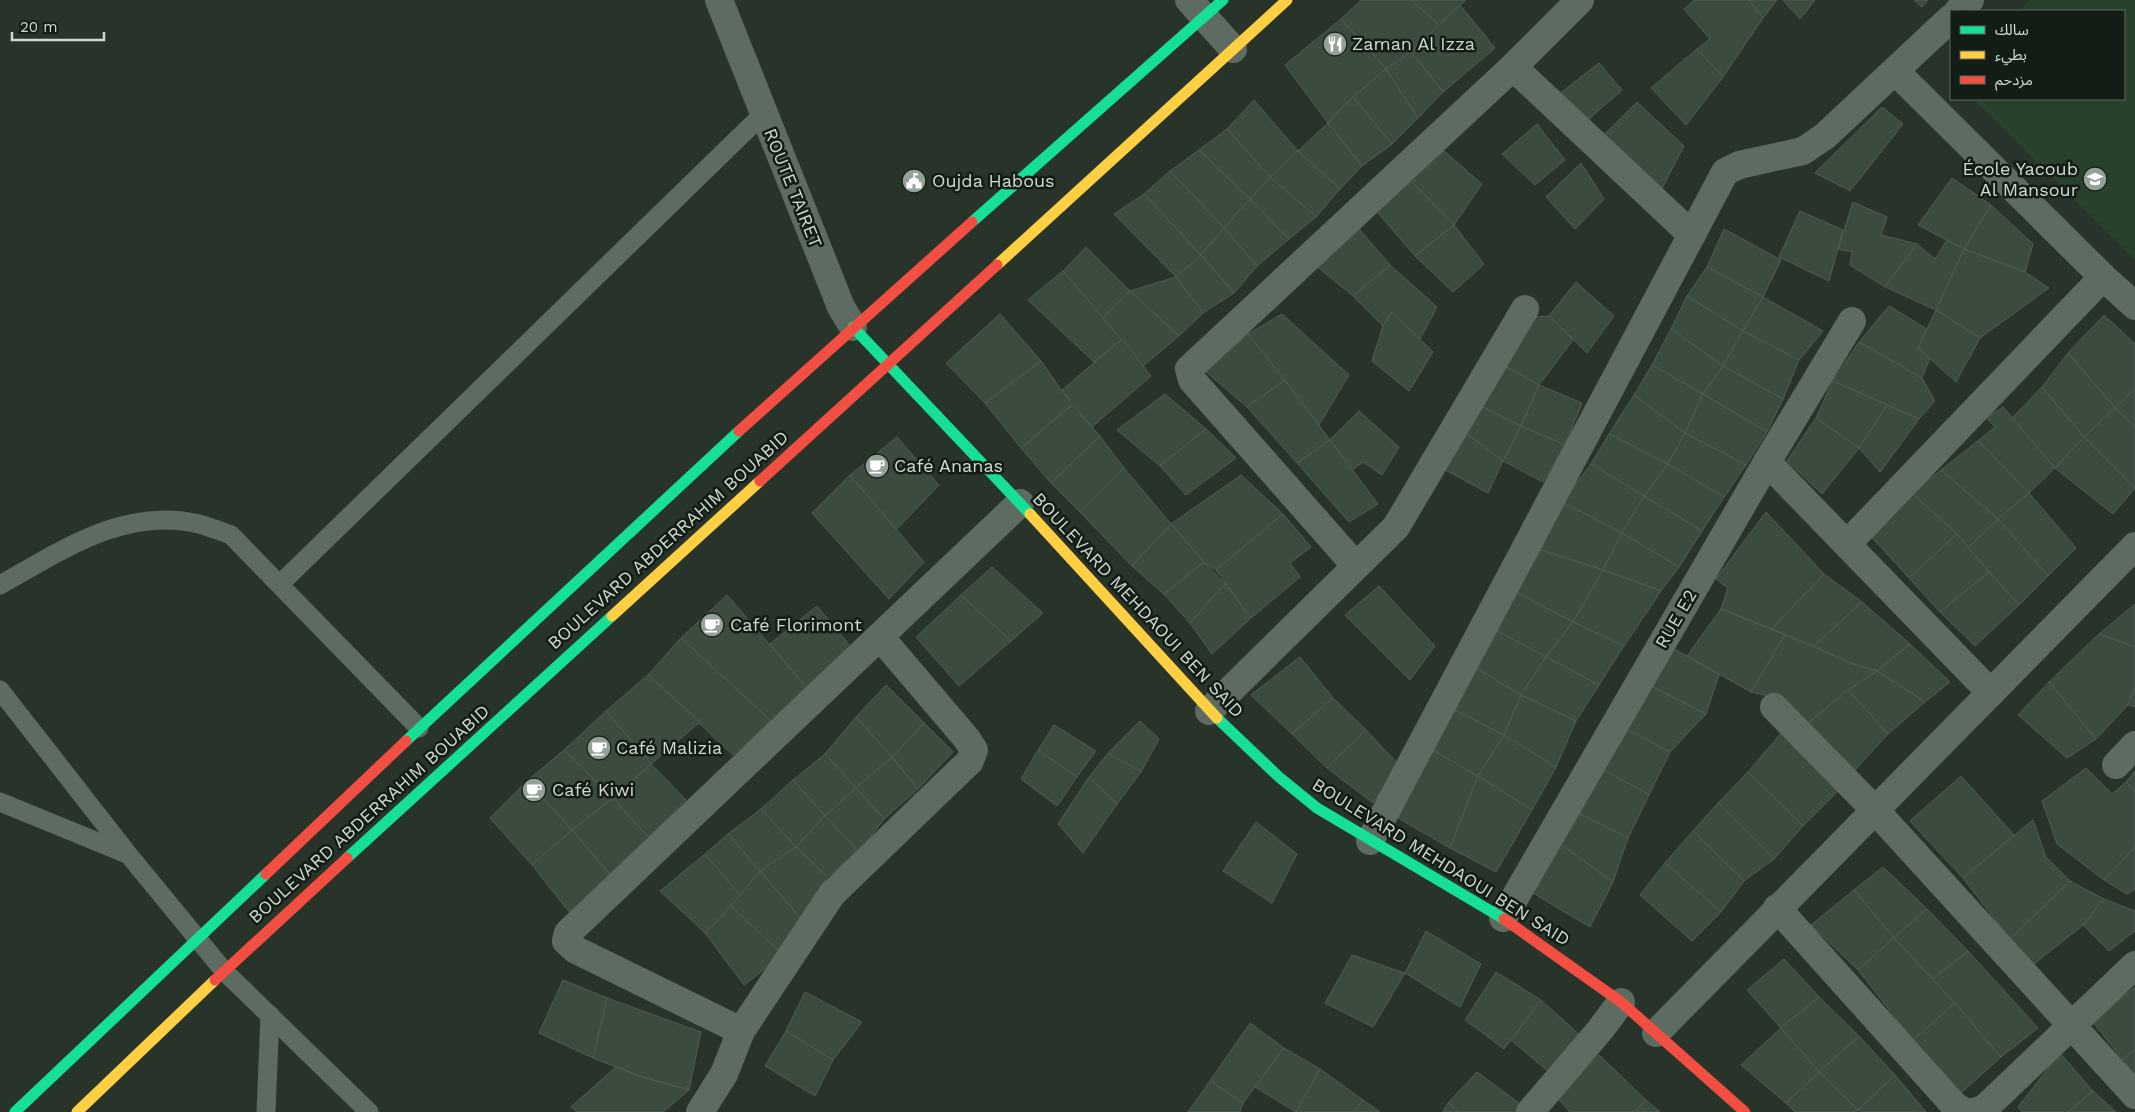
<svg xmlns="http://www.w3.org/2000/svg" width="2135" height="1112" font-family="'Work Sans','Noto Sans Arabic',sans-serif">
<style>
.built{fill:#27412d}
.building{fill:#3b4b3e;stroke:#525c54}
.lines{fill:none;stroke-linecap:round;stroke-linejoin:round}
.lane{stroke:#5e6b60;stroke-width:19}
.street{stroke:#5e6b60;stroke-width:28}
.fast{stroke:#16e098;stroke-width:11}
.slow{stroke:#ffcf43;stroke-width:11}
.jam{stroke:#f24e42;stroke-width:11}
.labels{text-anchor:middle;stroke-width:5;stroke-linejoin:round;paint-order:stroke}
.poi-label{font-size:18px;fill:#cddbd0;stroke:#141d15;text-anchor:start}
.street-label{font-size:18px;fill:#cddbd0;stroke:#141d15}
</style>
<rect width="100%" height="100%" fill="#28342a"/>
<path class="built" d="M2031,0H2135V260L1973,99H2124V11H2019Z"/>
<g class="building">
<path d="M1361,0H1412L1438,24L1411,52L1386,69L1341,19Z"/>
<path d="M1412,0H1466L1438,24Z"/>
<path d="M1694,0H1749L1763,18L1723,77L1697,49L1710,39L1684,9Z"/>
<path d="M1749,0H1777L1763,18Z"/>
<path d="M1783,0H1815L1800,19Z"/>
<path d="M1914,0H1928L1922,7Z"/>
<path d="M1460,5L1495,48L1443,92L1411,52Z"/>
<path d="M1341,19L1386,69L1353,97L1328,123L1285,65Z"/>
<path d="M1697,49L1723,77L1686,125L1651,88Z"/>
<path d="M1411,52L1443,92L1418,118L1386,69Z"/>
<path d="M1599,63L1622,90L1582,125L1558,95Z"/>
<path d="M1386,69L1418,118L1392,144L1353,97Z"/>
<path d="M1353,97L1392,144L1362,166L1328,123Z"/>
<path d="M1254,100L1298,151L1270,177L1227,129Z"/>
<path d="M1637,102L1684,146L1660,192L1602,137Z"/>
<path d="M1882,107L1903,124L1850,191L1815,173Z"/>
<path d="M1328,123L1362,166L1340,189L1298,151Z"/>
<path d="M1537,124L1565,160L1535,185L1502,154Z"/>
<path d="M1227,129L1270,177L1250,199L1199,150Z"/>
<path d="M1199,150L1250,199L1224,228L1170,171Z"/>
<path d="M1298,151L1340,189L1316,217L1270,177Z"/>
<path d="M1444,151L1482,184L1454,225L1412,182Z"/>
<path d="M1581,163L1604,199L1575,229L1546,197Z"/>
<path d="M1170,171L1224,228L1201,255L1144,194Z"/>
<path d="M1270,177L1316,217L1289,239L1250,199Z"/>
<path d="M1952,178L1991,205L1964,249L1918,225Z"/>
<path d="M1412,182L1454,225L1415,256L1372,206Z"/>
<path d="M1144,194L1201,255L1176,277L1114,214Z"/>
<path d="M1250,199L1289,239L1257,266L1224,228Z"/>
<path d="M1853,202L1887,217L1881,235L1917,244L1885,287L1850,265L1852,252L1838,249Z"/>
<path d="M1991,205L2033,244L2025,272L1964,249Z"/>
<path d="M1800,211L1843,230L1829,281L1779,257Z"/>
<path d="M1454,225L1484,264L1453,292L1415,256Z"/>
<path d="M1224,228L1257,266L1234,293L1201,255Z"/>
<path d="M1359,229L1390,265L1353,296L1314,264Z"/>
<path d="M1724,229L1781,260L1763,297L1707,267Z"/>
<path d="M1947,240L1964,249L1936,310L1885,287L1917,244L1935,259Z"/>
<path d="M1086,247L1130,291L1103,318L1063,271Z"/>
<path d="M1964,249L2025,272L2049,288L1980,338L1936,310Z"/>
<path d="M1201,255L1234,293L1203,313L1176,277Z"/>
<path d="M1390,265L1437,307L1419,341L1392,312L1383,326L1353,296Z"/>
<path d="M1707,267L1763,297L1743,331L1687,296Z"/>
<path d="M1063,271L1122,339L1094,362L1028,300Z"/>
<path d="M1176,277L1203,313L1179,336L1130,291Z"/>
<path d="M1576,282L1614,316L1587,353L1549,316Z"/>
<path d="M1130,291L1179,336L1143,366L1103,318Z"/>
<path d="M1687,296L1743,331L1723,366L1671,329Z"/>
<path d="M1763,297L1823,331L1799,360L1743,331Z"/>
<path d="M1889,306L1927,329L1918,348L1930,358L1922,378L1859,342Z"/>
<path d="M1936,310L1980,338L1956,382L1918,348Z"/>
<path d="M1392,312L1433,352L1409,391L1372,361L1383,326Z"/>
<path d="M1000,314L1041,361L985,403L946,363Z"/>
<path d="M1282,314L1349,375L1319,425L1248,334Z"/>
<path d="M2104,315L2135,344V388L2115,408L2068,353Z"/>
<path d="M1549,316L1573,340L1539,385L1498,362L1534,317Z"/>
<path d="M1671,329L1723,366L1703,394L1652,365Z"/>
<path d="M1743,331L1799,360L1783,399L1723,366Z"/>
<path d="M1248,334L1285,380L1247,407L1205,371Z"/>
<path d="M1122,339L1151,376L1092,427L1062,390Z"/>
<path d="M1859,342L1922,378L1935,401L1919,419L1833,381Z"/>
<path d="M2068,353L2115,408L2084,437L2042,387Z"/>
<path d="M1041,361L1072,405L1021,448L985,403Z"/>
<path d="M1498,362L1539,385L1521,426L1475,403Z"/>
<path d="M1652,365L1703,394L1685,433L1634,395Z"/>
<path d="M1723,366L1783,399L1767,432L1703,394Z"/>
<path d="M1285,380L1330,440L1297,463L1247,407Z"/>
<path d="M1833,381L1887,405L1859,448L1816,418Z"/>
<path d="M1539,385L1582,403L1565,445L1521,426Z"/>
<path d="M2042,387L2084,437L2055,468L2012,418Z"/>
<path d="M2135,388V427L2115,408Z"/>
<path d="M1165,394L1206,429L1160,466L1117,430Z"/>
<path d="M1703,394L1767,432L1746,465L1685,433Z"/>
<path d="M1634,395L1685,433L1668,464L1609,434Z"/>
<path d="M1475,403L1521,426L1503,461L1461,430Z"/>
<path d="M1072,405L1100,436L1051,483L1021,448Z"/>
<path d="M1887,405L1919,419L1880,472L1859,448Z"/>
<path d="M2003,407L2055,468L2029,493L1978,441L1995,427L1986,418Z"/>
<path d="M2115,408L2135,427V488L2084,437Z"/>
<path d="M1359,411L1399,447L1382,475L1363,462L1352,470L1330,440Z"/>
<path d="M1816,418L1859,448L1822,494L1787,461Z"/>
<path d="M1521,426L1565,445L1543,482L1503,461Z"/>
<path d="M1206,429L1236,458L1186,495L1160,466Z"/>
<path d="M1461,430L1503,461L1488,493L1436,465Z"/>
<path d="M1685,433L1746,465L1724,497L1668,464Z"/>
<path d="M1609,434L1668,464L1644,496L1591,464Z"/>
<path d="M1100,436L1124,468L1080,512L1051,483Z"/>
<path d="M897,437L939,485L896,530L850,475Z"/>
<path d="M2084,437L2135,488L2113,514L2055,468Z"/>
<path d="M1330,440L1378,504L1349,522L1297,463Z"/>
<path d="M1978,441L2029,493L1998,519L1941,470Z"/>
<path d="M1591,464L1644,496L1622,533L1562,502Z"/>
<path d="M1668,464L1724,497L1702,531L1644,496Z"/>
<path d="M1124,468L1171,524L1132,566L1080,512Z"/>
<path d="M1941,470L1998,519L1968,548L1957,534L1912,493Z"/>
<path d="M850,475L924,562L889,599L812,513Z"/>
<path d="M1241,475L1283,514L1216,570L1204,562L1171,524Z"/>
<path d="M1912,493L1957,534L1909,578L1867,532Z"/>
<path d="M2029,493L2076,548L2048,576L1998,519Z"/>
<path d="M1644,496L1702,531L1679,567L1622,533Z"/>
<path d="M1562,502L1622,533L1603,570L1541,550Z"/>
<path d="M1766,512L1824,574L1772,629L1721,609L1728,588L1716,579Z"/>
<path d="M1283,514L1311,547L1290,563L1300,577L1251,618L1216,570Z"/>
<path d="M1998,519L2048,576L2019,605L1968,548Z"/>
<path d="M1171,524L1204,562L1164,594L1132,566Z"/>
<path d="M1622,533L1679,567L1661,591L1603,570Z"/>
<path d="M1957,534L1989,572L1940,612L1909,578Z"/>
<path d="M1541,550L1603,570L1573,622L1514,591Z"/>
<path d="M1204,562L1225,584L1190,623L1164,594Z"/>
<path d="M992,567L1043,613L1011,641L961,595Z"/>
<path d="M1603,570L1661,591L1624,646L1573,622Z"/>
<path d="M1989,572L2019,605L1975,646L1940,612Z"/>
<path d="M1824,574L1862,602L1814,646L1772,629Z"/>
<path d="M1225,584L1251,618L1212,654L1190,623Z"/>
<path d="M1379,586L1435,646L1410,680L1345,615Z"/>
<path d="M1514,591L1573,622L1546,657L1496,630Z"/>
<path d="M727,595L806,687L771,721L681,638Z"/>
<path d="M961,595L1011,641L959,686L916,637Z"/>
<path d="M1862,602L1910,644L1877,671L1853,664L1814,646Z"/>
<path d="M2135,604V647L2099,634Z"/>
<path d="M817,606L851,647L806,687L770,644Z"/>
<path d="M1721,609L1785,635L1751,692L1687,656Z"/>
<path d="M1573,622L1624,646L1599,685L1546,657Z"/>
<path d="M1496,630L1546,657L1521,695L1476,668Z"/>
<path d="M2099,634L2135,647V687L2128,705L2096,739L2049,682Z"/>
<path d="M1785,635L1853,664L1877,671L1848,690L1807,724L1778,698L1751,692Z"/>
<path d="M681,638L771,721L733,755L648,675Z"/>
<path d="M1910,644L1950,682L1925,702L1877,671Z"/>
<path d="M1673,648L1719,675L1706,714L1651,686Z"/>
<path d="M1300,657L1333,698L1292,734L1251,695Z"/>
<path d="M1546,657L1599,685L1576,721L1521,695Z"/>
<path d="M1476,668L1521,695L1504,735L1451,708Z"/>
<path d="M1877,671L1925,702L1888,734L1848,690Z"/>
<path d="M648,675L700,722L651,764L606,711Z"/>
<path d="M2049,682L2096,739L2067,758L2018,715Z"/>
<path d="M886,685L924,723L892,757L856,717Z"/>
<path d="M1651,686L1706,714L1670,752L1625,728Z"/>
<path d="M2135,687V707L2128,705Z"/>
<path d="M1848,690L1888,734L1855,770L1807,724Z"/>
<path d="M1521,695L1576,721L1556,767L1504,735Z"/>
<path d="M1333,698L1366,730L1327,768L1292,734Z"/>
<path d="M1451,708L1504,735L1478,776L1431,749Z"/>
<path d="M606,711L651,764L613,798L564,750Z"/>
<path d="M856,717L892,757L856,788L825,754Z"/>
<path d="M1140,721L1159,739L1141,772L1108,753Z"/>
<path d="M924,723L953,752L918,789L892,757Z"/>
<path d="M1054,725L1096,751L1077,777L1038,750Z"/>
<path d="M1625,728L1670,752L1649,795L1601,768Z"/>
<path d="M1366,730L1399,765L1373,803L1327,768Z"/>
<path d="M1782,732L1842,787L1803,826L1748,772Z"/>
<path d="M1504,735L1556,767L1532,810L1478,776Z"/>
<path d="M1431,749L1478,776L1450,848L1398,818Z"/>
<path d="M564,750L613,798L572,830L527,781Z"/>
<path d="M1038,750L1077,777L1057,806L1021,779Z"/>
<path d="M1108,753L1141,772L1117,804L1089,777Z"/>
<path d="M825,754L856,788L825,816L793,780Z"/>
<path d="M892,757L918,789L884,819L856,788Z"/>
<path d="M651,764L686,800L649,838L613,798Z"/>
<path d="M1601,768L1649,795L1628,838L1576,812Z"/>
<path d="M2086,768L2112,794L2126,782L2135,792V847L2104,880L2057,844L2042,801Z"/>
<path d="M2135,771V792L2126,782Z"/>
<path d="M1748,772L1803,826L1774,859L1718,803Z"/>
<path d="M1478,776L1532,810L1496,872L1450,848Z"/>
<path d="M1961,776L2014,835L1963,878L1910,821Z"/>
<path d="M1089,777L1117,804L1083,853L1058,824Z"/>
<path d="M793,780L825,816L796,847L761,809Z"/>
<path d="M527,781L572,830L532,865L490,818Z"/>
<path d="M856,788L884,819L859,852L825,816Z"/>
<path d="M613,798L649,838L611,876L572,830Z"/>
<path d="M1718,803L1774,859L1744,881L1693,831Z"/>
<path d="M761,809L796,847L760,871L728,834Z"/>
<path d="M1576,812L1628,838L1613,882L1559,843Z"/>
<path d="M825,816L859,852L827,877L796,847Z"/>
<path d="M2033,820L2046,857L2070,881L2010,939L1963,878Z"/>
<path d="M1256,822L1297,854L1272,903L1223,871Z"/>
<path d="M572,830L611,876L570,913L532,865Z"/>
<path d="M1693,831L1744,881L1721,912L1665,863Z"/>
<path d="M728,834L760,871L741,896L705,854Z"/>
<path d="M1559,843L1613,882L1590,927L1531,892Z"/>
<path d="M796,847L827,877L801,919L760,871Z"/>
<path d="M2135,847V889L2127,894L2104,880Z"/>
<path d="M705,854L741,896L705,933L660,891Z"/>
<path d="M1665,863L1721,912L1692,941L1640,895Z"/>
<path d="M1883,867L1927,909L1894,938L1854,890Z"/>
<path d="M760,871L801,919L783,955L731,906Z"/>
<path d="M2070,881L2104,899L2083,925L2034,964L2010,939Z"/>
<path d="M1854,890L1894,938L1858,970L1811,925Z"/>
<path d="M2104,899L2135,911V931L2109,951L2083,925Z"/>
<path d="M731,906L783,955L744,985L705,933Z"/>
<path d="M1927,909L1968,951L1933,979L1894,938Z"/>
<path d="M1426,931L1481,964L1460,1007L1405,973Z"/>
<path d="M1894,938L1955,1003L1913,1040L1858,970Z"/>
<path d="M1968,951L2038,1028L2001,1057L1933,979Z"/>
<path d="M1352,955L1405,973L1373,1027L1325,1003Z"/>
<path d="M1784,959L1819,997L1781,1028L1747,990Z"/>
<path d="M1496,972L1541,1000L1504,1049L1465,1020Z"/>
<path d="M563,980L607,998L593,1058L539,1033Z"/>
<path d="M2135,987V1049L2123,1060L2092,1021Z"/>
<path d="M805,992L862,1022L833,1060L786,1031Z"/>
<path d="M1819,997L1859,1036L1819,1072L1781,1028Z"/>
<path d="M607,998L701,1032L689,1090L642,1077L593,1058Z"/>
<path d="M1541,1000L1582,1037L1549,1072L1511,1040Z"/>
<path d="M1955,1003L2001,1057L1961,1093L1913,1040Z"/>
<path d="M1250,1023L1284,1048L1243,1103L1210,1081Z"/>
<path d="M1781,1028L1819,1072L1786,1103L1741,1065Z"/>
<path d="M786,1031L833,1060L815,1096L765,1066Z"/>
<path d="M1859,1036L1895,1075L1858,1110L1819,1072Z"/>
<path d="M1284,1048L1320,1069L1296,1112L1255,1087Z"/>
<path d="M2135,1049V1074L2123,1060Z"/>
<path d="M2060,1053L2093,1091L2068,1112H2022L2018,1107Z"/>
<path d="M1599,1055L1646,1100L1635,1112H1570L1557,1098Z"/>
<path d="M616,1067L642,1077L689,1090L663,1112H577L571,1107Z"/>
<path d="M1320,1069L1363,1100L1354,1112H1296Z"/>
<path d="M1477,1072L1523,1106L1519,1112H1459L1448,1103Z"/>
<path d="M1819,1072L1858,1110L1856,1112H1795L1786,1103Z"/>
<path d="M1895,1075L1926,1112H1861L1858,1110Z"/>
<path d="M1210,1081L1243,1103L1240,1112H1188Z"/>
<path d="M2093,1091L2116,1112H2068Z"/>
<path d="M1363,1100L1380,1112H1354Z"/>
<path d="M1646,1100L1660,1112H1635Z"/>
<path d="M1448,1103L1459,1112H1443Z"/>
</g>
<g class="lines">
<g class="lane">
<path d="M280,584L763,114"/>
<path d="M0,585C61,551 125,506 199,524C210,527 220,531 231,535L419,728"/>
<path d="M0,690L128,854L224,971L369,1112"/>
<path d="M0,802L127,854"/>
<path d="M266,1112L270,1015"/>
</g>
<g class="street">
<path d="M719,0L841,307L853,327"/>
<path d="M1189,0L1233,49"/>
<path d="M1958,11L1970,0"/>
<path d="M1513,67L1692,235"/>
<path d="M1896,72L2103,277L2135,306"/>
<path d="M1767,462L1991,693"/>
<path d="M1847,544L2103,277"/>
<path d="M1355,565L1192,380L1189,369L1513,67L1580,0"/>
<path d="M1774,707L1875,810L2135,1095"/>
<path d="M1209,711L1396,527L1525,309"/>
<path d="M2116,765L2135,745"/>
<path d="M1370,841L1725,172L1739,165L1803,151L1825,136L1951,18"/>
<path d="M1777,908L1954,1105L1964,1112"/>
<path d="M1503,918L1767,462L1852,321"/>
<path d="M741,1031L576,950L566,941L568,933L1020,503"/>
<path d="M1656,1033L2135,546"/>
<path d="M700,1112L724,1074L741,1031L832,894L970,761L974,750L967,739L881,638"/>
<path d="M1530,1112L1600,1030L1621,1002"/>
<path d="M1973,1112L1984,1109L2135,965"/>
</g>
<g class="fast">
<path d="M972,222L1223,0"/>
<path d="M853,327L1030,514"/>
<path d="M1217,718L1279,777L1317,808L1504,919"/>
<path d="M406,741L739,431"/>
<path d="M347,858L612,616"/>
<path d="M15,1112L266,874"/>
</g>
<g class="slow">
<path d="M997,265L1287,0"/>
<path d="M1030,514L1217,718"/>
<path d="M612,616L760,481"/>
<path d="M77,1112L215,980"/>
</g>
<g class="jam">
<path d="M739,431L972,222"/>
<path d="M760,481L997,265"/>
<path d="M266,874L406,741"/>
<path d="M1504,919L1621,1002L1745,1112"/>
<path d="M215,980L347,858"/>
</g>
</g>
<defs>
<g id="restaurant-disc" transform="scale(1.25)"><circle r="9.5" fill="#93a196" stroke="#141d15"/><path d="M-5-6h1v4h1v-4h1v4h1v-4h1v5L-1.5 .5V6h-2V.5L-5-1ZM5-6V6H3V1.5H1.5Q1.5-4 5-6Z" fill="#fff"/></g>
<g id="school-disc" transform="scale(1.25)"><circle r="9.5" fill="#93a196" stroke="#141d15"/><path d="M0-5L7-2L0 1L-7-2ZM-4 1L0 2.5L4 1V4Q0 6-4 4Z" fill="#fff"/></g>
<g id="civic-disc" transform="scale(1.25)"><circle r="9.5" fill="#93a196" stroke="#141d15"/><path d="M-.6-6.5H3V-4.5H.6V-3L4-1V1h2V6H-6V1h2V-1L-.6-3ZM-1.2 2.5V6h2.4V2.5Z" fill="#fff"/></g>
<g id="cafe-disc" transform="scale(1.25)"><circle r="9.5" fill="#93a196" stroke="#141d15"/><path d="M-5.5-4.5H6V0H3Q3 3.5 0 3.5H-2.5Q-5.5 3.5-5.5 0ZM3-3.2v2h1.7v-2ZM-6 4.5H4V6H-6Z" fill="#fff"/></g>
</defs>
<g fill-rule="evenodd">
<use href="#restaurant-disc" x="1335" y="44"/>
<use href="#school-disc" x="2095" y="179"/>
<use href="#civic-disc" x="914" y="181"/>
<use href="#cafe-disc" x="877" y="466"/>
<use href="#cafe-disc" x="712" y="625"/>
<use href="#cafe-disc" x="599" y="748"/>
<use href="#cafe-disc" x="534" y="790"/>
</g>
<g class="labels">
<g class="poi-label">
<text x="1352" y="50">Zaman Al Izza</text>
<text x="2078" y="175" text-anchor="end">École Yacoub<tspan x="2078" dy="21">Al Mansour</tspan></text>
<text x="932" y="187">Oujda Habous</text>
<text x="894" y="472">Café Ananas</text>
<text x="730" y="631">Café Florimont</text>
<text x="616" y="754">Café Malizia</text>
<text x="552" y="796">Café Kiwi</text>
</g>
<g class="street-label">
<text transform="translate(793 188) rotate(68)" y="6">ROUTE TAIRET</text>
<text transform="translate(668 540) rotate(-42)" y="6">BOULEVARD ABDERRAHIM BOUABID</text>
<text transform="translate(1138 605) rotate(47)" y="6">BOULEVARD MEHDAOUI BEN SAID</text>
<text transform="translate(1676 619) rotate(-60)" y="6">RUE E2</text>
<text transform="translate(369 814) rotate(-42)" y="6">BOULEVARD ABDERRAHIM BOUABID</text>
<text transform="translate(1441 862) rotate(32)" y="6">BOULEVARD MEHDAOUI BEN SAID</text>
</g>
</g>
<rect x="1950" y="10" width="175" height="90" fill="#141d15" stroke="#5e6960"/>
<rect x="1960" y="26" width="25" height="8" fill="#16e098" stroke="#5e6960"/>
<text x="1995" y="35" font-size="15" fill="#cddbd0">سالك</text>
<rect x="1960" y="51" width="25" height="8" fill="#ffcf43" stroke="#5e6960"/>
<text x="1995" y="60" font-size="15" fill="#cddbd0">بطيء</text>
<rect x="1960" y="76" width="25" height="8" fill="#f24e42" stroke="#5e6960"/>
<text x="1995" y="85" font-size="15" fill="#cddbd0">مزدحم</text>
<path d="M12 32v8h92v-8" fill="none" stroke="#cddbd0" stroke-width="2.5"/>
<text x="20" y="32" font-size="15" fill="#cddbd0" stroke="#141d15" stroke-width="4" paint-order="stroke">20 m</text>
</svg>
